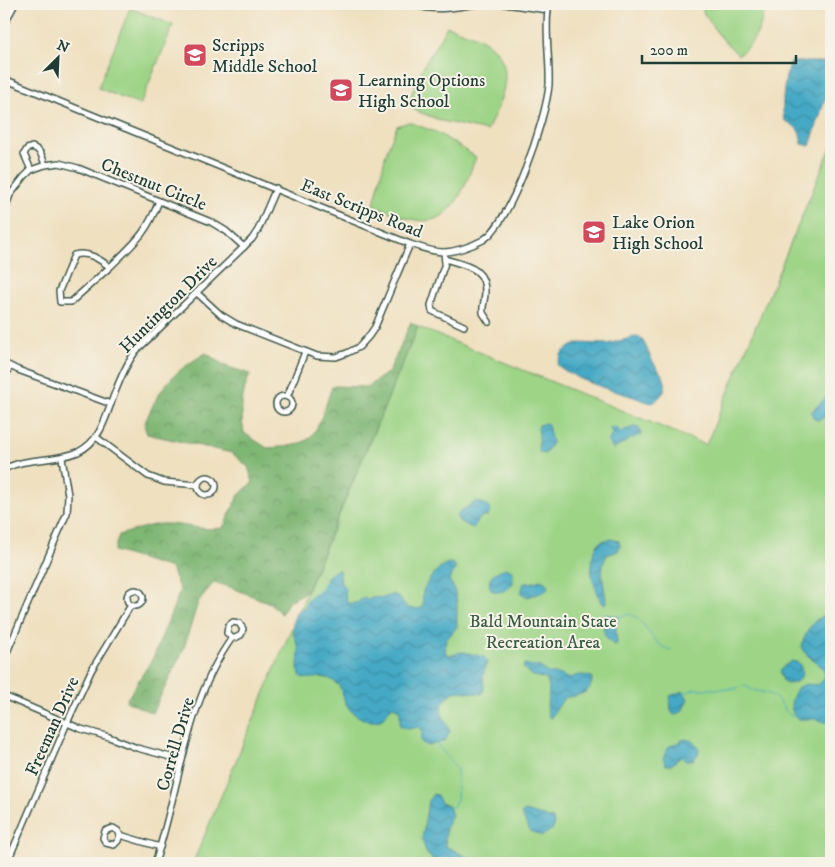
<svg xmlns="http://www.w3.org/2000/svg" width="835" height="867" font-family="'IM FELL DW Pica',serif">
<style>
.green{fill:#9dd486;stroke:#5e885d}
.forest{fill:url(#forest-crowns);stroke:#4e7a54}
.water{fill:url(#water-waves);stroke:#32737c}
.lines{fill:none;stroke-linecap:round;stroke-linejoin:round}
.stream{stroke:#45a9c5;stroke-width:1}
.street-casing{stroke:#3e5549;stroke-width:8}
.street{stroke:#fff;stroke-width:5}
.labels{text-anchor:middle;stroke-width:4;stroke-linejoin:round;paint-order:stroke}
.poi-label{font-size:18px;fill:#1f3d34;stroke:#f7f3e8;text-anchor:start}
.street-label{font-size:18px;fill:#1f3d34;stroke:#f7f3e8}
.park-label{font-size:18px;fill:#385b44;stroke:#f7f3e8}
</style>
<defs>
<pattern id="forest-crowns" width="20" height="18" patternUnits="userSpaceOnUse" patternTransform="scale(1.25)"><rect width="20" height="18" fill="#7eb673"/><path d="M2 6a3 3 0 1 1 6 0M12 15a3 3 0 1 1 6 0" fill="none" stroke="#67955f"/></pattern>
<pattern id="water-waves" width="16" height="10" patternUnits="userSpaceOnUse" patternTransform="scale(1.25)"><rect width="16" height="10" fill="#45a9c5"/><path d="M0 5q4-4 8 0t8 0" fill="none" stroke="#398ba1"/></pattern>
</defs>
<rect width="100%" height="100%" fill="#f7f3e8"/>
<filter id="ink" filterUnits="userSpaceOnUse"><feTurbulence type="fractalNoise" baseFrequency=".02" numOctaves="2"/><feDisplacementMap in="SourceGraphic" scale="10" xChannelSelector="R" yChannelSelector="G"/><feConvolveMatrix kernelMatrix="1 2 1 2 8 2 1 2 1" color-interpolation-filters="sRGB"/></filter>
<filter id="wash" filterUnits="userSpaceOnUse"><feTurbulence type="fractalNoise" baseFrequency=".0096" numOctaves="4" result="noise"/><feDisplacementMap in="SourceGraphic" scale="20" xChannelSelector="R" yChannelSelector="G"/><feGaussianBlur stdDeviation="1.12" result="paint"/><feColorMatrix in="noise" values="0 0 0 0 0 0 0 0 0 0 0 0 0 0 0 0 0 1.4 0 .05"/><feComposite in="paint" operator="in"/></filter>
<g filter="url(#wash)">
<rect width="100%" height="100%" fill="#efe0c0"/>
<g class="green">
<path d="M709,4H763C763,26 756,42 738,55L718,34L703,12V9Z"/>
<path d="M130,8L173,25L140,105L98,88Z"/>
<path d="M447,26C460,31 476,35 487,43C520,66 500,103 487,131L442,121L414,110L409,100L422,69Z"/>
<path d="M409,122L438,133L476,157C464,187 453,230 411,219C398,216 386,210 374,205L386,153L397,126Z"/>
<path d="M831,147V863H193L418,327L706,445Z"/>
</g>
<path class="forest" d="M411,322L418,327L306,592L289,601L281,614L270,603L230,587L214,582L198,602L183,651L152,713L126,701L154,656L180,591L171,568L114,551L119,535C134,531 152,523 168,524C188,525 203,531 223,528L239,495L253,482L248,467L232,453L147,434L144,425C160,387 170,374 206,353L225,366L250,374C241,395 240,410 244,433L267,448C279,447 294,447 305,441C319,435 327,400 332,386L367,387L389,372Z"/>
<g class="water">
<path d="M790,62H831V81L810,146L802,144C800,129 797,127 784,120C782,107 783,94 785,82C785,75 790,70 790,62Z"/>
<path d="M638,336C644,340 647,349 650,356C659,375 678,384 653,403C644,402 636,397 627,395C604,388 576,380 557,365L562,353L568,348L579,343L607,344Z"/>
<path d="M831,384V414L818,420L814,419L811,412L830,393Z"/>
<path d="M545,423L548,424L552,443L545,454L540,453C536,446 540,444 539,437C539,432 537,431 539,425Z"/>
<path d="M613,427L618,429L619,432L634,427L639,428L641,435C630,437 624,445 613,449L608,442L612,434L610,428Z"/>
<path d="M475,502C483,502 487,505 491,511L488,516L481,517L473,528L460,522L456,516L458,513Z"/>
<path d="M611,539L619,541L620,546L618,551L607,555C598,570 605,586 606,602L605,604L601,603C599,595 595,588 593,580C590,570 591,550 600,542C603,540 607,540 611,539Z"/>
<path d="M449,563L454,564L456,568L449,580L454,588L457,601V627L447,639L445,651C452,660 456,651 464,652C466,652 481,656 484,657L487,662L483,676L484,689L482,694L460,691L454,692L448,696L442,705L441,712L450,731L445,741L428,746L421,742C420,735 426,732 418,727L409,729L400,726V711L393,706C387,710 387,717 380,720C367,725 349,713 345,702C342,696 343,689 337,684C323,671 312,682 301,677L298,668L299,649L293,632V621L297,611L304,607L309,598L321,588L328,576L336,570H339L341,583L346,589L345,594L347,603H357L364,597L369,600L372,597L383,598L393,594C406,600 404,614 423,607C423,601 422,596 423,591C426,582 440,564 449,563Z"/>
<path d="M506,568L513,571V583C507,590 500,595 491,590C486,576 494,572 506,568Z"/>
<path d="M540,580L545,582L548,585L547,590C541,594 535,594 528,597L521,593L524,583H530Z"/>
<path d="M831,611V724L815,719H798C787,709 791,698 798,687L806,684L818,685L823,680L825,672C819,661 807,659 801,647C807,629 813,619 831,611Z"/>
<path d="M605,614L618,617L616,630L617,644L614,645C603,636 601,628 605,614Z"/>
<path d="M792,661L799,663C805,675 801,683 787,684L783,681L780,672L784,666Z"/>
<path d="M524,664L540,667L548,673L561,675L569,679C578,674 582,674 592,677C593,695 577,695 564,698L550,719C542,702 554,693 546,679L533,676L523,668Z"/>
<path d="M683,691L688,699L683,710L679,714L674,715L671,711L670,696Z"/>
<path d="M685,739C697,741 705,750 693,760H685L681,757L671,765H666L663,758L668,747Z"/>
<path d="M433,794L437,795L441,803L448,805L452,815L446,827L445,846L480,863H436L427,854L422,840L428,801Z"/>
<path d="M525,811L553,819L554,823L553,829L542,836L530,831L521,814Z"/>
</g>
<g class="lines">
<g class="stream">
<path d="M618,617L628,614C647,618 650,646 671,650"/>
<path d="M684,693L695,689H735L745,685C753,693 762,690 771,695C780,699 783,710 790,715H793"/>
<path d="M437,744L457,769V799L453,807L449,809"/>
</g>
</g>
</g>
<g filter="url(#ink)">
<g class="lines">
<g class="street-casing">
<g id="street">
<path d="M412,4C435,12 454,8 477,4"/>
<path d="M4,24L15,4"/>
<path d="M4,79L410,244C420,247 432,252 443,252C455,252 472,246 483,240C511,223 546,119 549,85C550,60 545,34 548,10L505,4"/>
<path d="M31,170L24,154L27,149L32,147C41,150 42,156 45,165"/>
<path d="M4,212L10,195L24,177L31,170L45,165L59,163L78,168L211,222L226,231L244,247"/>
<path d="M444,252L445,263L431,305L432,311L464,326"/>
<path d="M445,259C466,266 486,267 485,293C485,300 482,306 483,313L489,322"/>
<path d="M110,267L71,302H60L59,291L74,255C88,251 99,259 110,267C135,242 146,235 159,201"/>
<path d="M197,293L221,315L236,324L317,356L336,357L347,353L359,347L369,336L375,327L410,244"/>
<path d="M4,363L18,370L111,404"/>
<path d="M4,376L10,367"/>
<circle cx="284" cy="404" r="8"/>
<path d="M287,397L305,352"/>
<path d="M96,437L148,476L164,482L198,485"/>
<path d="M4,469C27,457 54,462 78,452C101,441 106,416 114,395C120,379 126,364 136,351L252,239L258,230L276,188"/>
<circle cx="207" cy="486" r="9"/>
<circle cx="135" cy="598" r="8"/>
<path d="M4,659L67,513L68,495L62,458"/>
<path d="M4,696L81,729L109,737L137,748L182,760"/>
<path d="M120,835L118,841L114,845L106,843L103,838L105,831L113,828L118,831L120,835L160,847"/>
<path d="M7,863L67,723L91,671L131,605"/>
<path d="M155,863C179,791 186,701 232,638H235L241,635L243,629L239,623L233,622L228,626L227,633L232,638"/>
</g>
</g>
<use href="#street" class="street"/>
</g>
</g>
<defs>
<g id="school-square" transform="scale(1.25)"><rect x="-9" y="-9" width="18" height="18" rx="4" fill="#d1495b" stroke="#f7f3e8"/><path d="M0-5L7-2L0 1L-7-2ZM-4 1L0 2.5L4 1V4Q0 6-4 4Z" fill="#fff"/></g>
</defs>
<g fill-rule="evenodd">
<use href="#school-square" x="195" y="55"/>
<use href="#school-square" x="341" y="90"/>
<use href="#school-square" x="594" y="232"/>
</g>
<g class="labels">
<g class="poi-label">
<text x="212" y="51">Scripps<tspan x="212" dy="21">Middle School</tspan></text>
<text x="358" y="86">Learning Options<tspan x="358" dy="21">High School</tspan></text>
<text x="612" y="228">Lake Orion<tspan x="612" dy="21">High School</tspan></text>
</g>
<g class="street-label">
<text transform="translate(154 184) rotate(22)" y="6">Chestnut Circle</text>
<text transform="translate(362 208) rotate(22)" y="6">East Scripps Road</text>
<text transform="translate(168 304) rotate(-45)" y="6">Huntington Drive</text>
<text transform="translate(52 726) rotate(-66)" y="6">Freeman Drive</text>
<text transform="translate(175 744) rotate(-74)" y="6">Correll Drive</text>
</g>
<g class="park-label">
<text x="543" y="627">Bald Mountain State<tspan x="543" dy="21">Recreation Area</tspan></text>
</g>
</g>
<rect width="835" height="867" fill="none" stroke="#f7f3e8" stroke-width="20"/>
<g transform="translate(58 58) rotate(24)" stroke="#f7f3e8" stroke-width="4" paint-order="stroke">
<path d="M0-4L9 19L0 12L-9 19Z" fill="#1f3d34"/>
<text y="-8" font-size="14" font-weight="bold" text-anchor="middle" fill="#1f3d34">N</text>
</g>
<path d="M642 55v8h154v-8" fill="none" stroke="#1f3d34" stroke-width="2.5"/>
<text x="650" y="55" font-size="15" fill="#1f3d34" stroke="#f7f3e8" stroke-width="4" paint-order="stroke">200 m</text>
</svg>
